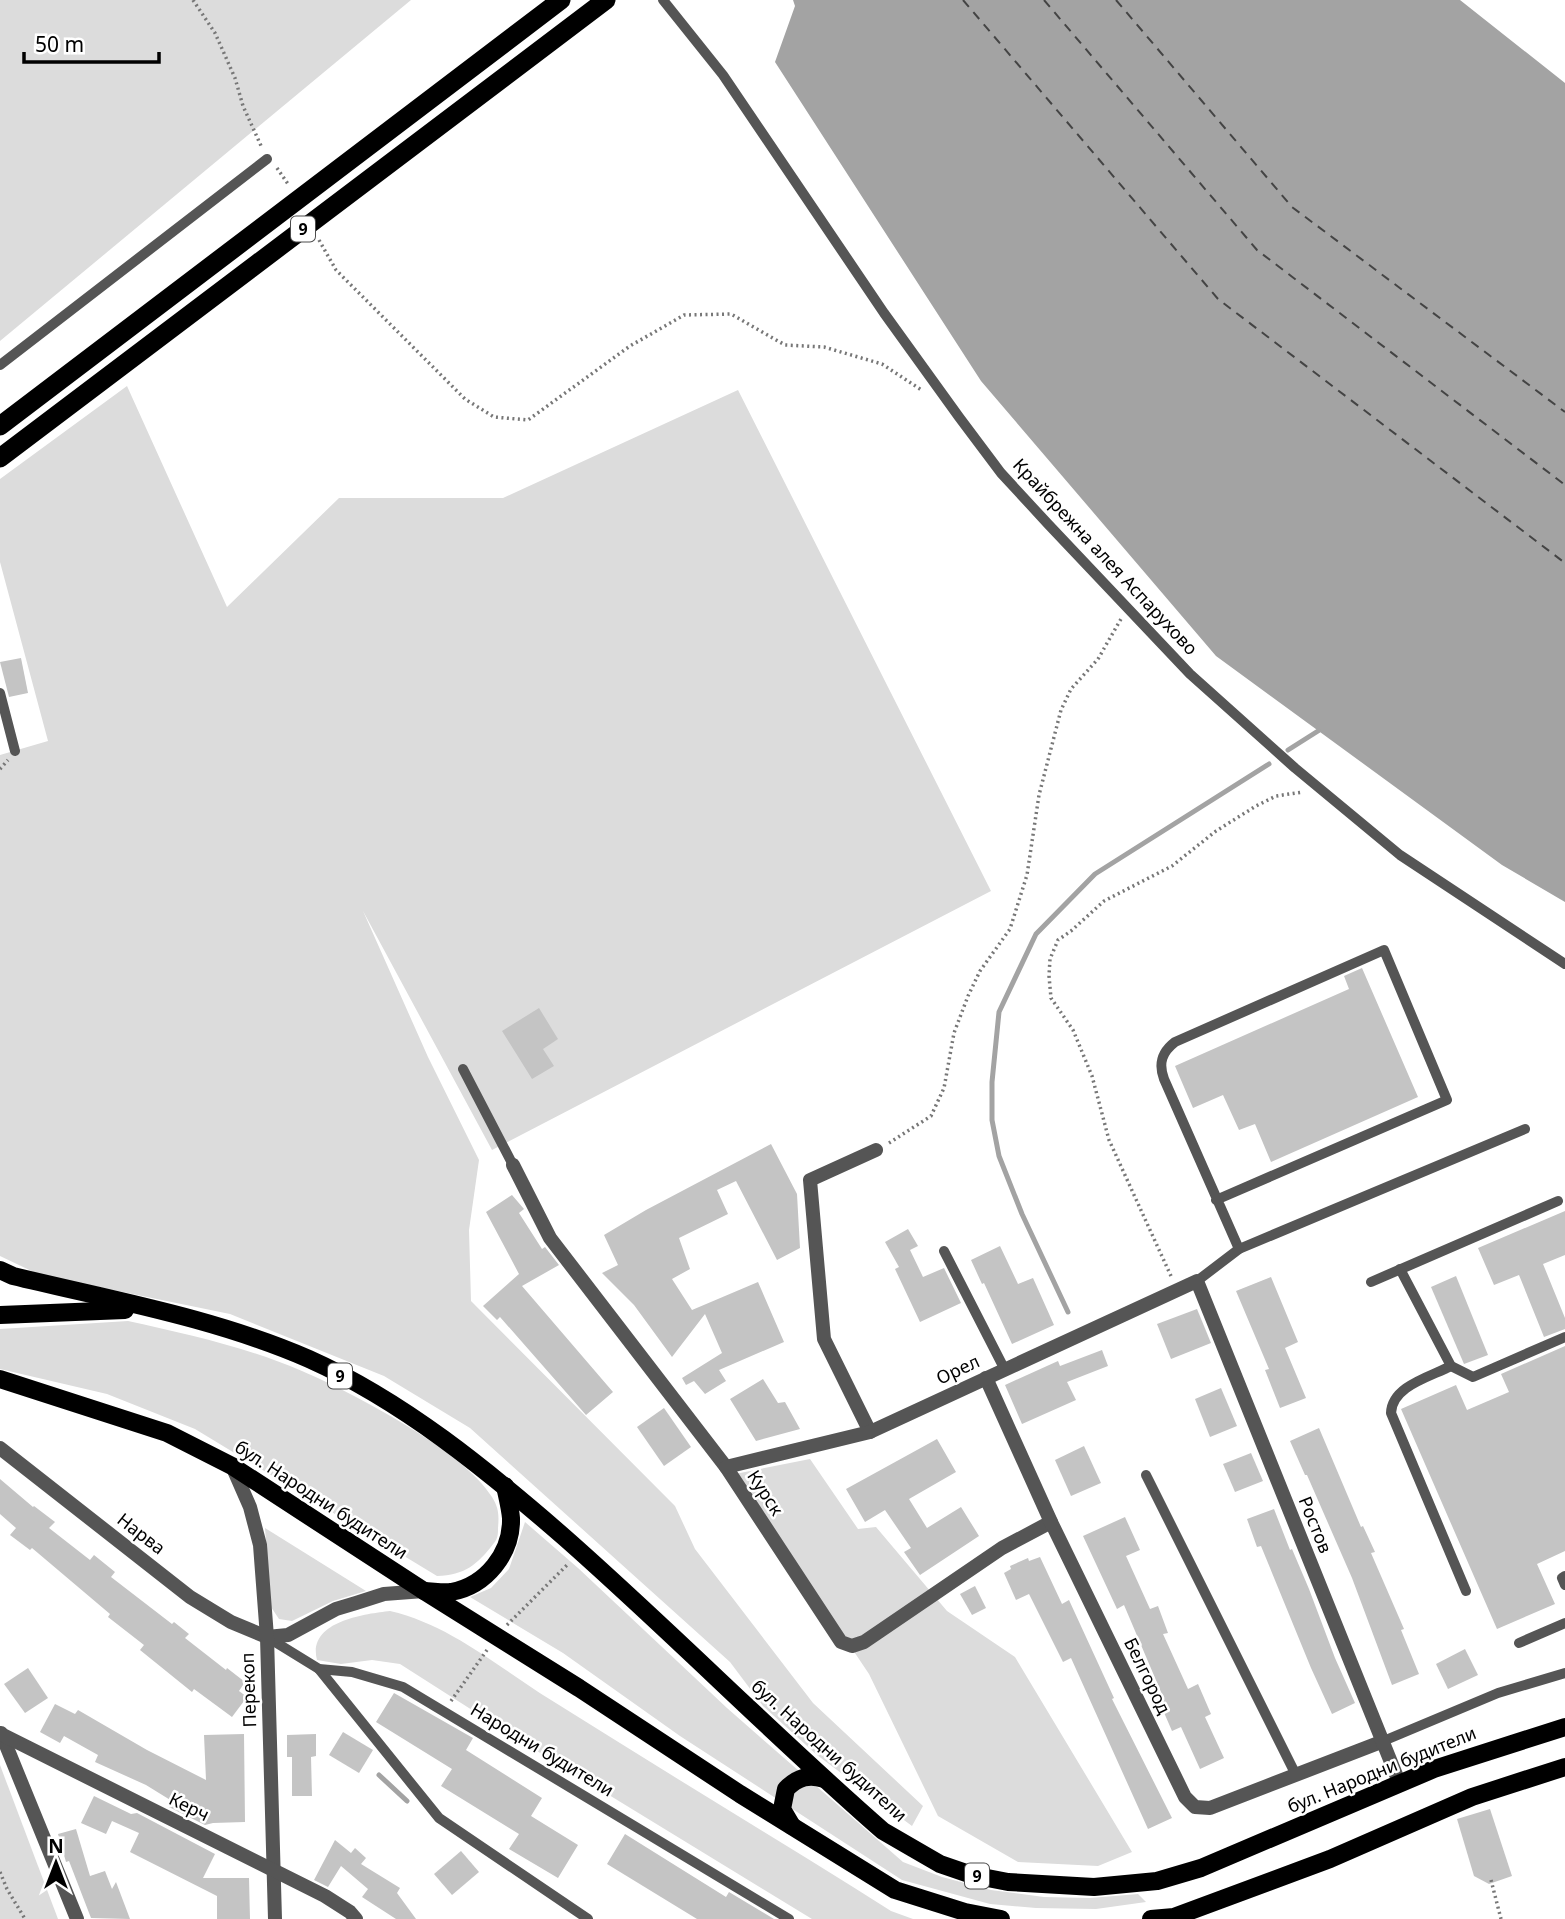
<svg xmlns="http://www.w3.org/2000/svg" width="1565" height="1919" font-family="'Noto Sans',sans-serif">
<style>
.green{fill:#dcdcdc}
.water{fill:#a3a3a3}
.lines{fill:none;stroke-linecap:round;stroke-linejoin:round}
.stream{stroke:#a3a3a3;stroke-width:5}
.ferry{stroke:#444;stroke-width:2;stroke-dasharray:9 7;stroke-linecap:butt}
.building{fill:#c4c4c4}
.path{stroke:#777;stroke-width:3.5;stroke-dasharray:2 3.5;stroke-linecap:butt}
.service{stroke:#555;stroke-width:10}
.minor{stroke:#555;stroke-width:14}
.primary{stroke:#000;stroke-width:18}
.trunk{stroke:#000;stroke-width:19}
.labels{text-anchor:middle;stroke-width:5;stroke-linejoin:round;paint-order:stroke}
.shield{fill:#fff;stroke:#4c4c4c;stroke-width:2}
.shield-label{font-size:16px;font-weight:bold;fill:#000}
.street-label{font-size:18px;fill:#000;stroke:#fff}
</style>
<rect width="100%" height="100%" fill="#fff"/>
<g class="green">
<path d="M0,0H411L0,341Z"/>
<path d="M127,386L227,607L339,498H503L738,390L991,891L492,1150L363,911L428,1057L479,1160L469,1230L471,1301L675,1506L695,1549L813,1703L923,1806L912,1826L817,1755L763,1706L730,1662L470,1428L384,1376L230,1314L40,1275L0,1256V755L48,741L0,562V479Z"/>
<path d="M128,1321C187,1334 246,1347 302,1371C353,1393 464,1451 492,1497C499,1508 499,1516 498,1528C498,1534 498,1538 494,1543C477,1565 465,1575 437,1576L195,1429L107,1394L0,1369V1329Z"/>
<path d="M810,1459L858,1529L876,1527L947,1611L1015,1657L1132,1852L1098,1866L1018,1862L938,1816L869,1674L735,1474Z"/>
<path d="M525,1522L578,1568L727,1708L903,1862L942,1877L991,1890L1044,1897L1090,1898L1138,1894L1146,1902L1096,1909L1036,1908L990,1904L902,1880L680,1736L563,1653L470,1597L491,1588L509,1569Z"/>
<path d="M265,1528L366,1591L333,1601L292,1621L279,1619L271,1607Z"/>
<path d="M390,1611C451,1625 499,1668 551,1700C651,1763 753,1825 853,1887L891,1911L913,1919H812L519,1740L400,1664L372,1660L341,1664L317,1660C307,1622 363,1614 390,1611Z"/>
<path d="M0,1765L58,1919H0Z"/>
</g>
<path class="water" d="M793,0H1460L1565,83V902L1502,865L1216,656L981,381L775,62L795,6Z"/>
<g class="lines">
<g class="stream">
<path d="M1288,750L1318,731"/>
<path d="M1068,1312L1022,1214L999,1156L992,1120V1082L999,1012L1036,934L1095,874L1269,764"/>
<path d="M379,1775L407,1801"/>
</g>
<g class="ferry">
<path d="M963,0L1218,299L1565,563"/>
<path d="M1044,0L1257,250L1565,485"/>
<path d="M1116,0L1292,207L1565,412"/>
</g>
</g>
<g class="building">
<path d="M21,658L28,693L9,697L0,662Z"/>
<path d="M1362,968L1418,1097L1271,1162L1255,1124L1239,1130L1223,1095L1193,1108L1175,1066L1349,989L1344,976Z"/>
<path d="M539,1008L558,1039L543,1049L554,1066L532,1079L502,1031Z"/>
<path d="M771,1144L797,1194L800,1248L777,1260L736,1181L717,1190L728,1214L679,1238L690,1269L672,1279L692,1310L758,1282L784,1342L719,1370L726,1381L705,1394L694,1381L686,1385L682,1378L722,1353L705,1314L672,1357L634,1305L602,1273L618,1265L604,1235L646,1210Z"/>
<path d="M512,1195L524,1209L519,1213L542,1249L545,1247L559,1265L522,1286L613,1392L586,1415L500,1317L497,1320L483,1306L519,1274L486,1212Z"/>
<path d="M1565,1211V1255L1543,1264L1565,1318V1329L1544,1337L1519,1275L1494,1285L1478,1248Z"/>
<path d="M908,1229L918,1246L910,1250L923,1277L944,1268L961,1303L920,1322L895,1269L899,1267L885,1242Z"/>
<path d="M1000,1246L1018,1284L1033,1278L1054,1325L1012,1344L984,1283L982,1284L971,1260Z"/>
<path d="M1456,1276L1488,1355L1464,1364L1431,1287Z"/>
<path d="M1271,1277L1298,1342L1285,1348L1306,1398L1280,1408L1265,1370L1269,1369L1236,1291Z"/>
<path d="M1197,1309L1211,1343L1171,1359L1157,1324Z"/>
<path d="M1565,1346V1551L1537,1564L1555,1604L1497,1629L1401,1409L1456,1385L1467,1410L1509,1392L1501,1374Z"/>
<path d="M1102,1350L1108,1366L1067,1382L1076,1400L1022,1424L1005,1385L1058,1361L1060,1366Z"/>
<path d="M763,1379L778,1403L785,1402L800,1429L756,1441L730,1399Z"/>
<path d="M1221,1388L1237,1426L1210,1437L1195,1399Z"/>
<path d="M664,1408L691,1447L664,1466L637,1427Z"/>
<path d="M1319,1428L1361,1527L1363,1526L1375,1552L1371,1553L1404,1629L1401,1630L1419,1674L1392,1685L1352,1578L1307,1475H1305L1290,1441Z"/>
<path d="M937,1439L956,1472L909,1499L927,1528L961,1507L979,1536L920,1575L904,1552L911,1548L885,1510L865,1522L846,1489Z"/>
<path d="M1084,1446L1101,1483L1071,1496L1055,1460Z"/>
<path d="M1251,1453L1263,1481L1235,1492L1223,1464Z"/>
<path d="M0,1479L33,1507L34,1506L55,1522L49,1528L90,1560L94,1555L115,1572L111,1577L172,1624L174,1622L189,1634L185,1638L226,1670L227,1668L245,1682L239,1691L247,1697L232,1717L194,1689L192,1692L140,1650L144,1645L108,1617L110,1614L32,1548L30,1550L10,1535L16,1528L0,1514Z"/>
<path d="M1274,1509L1290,1550L1292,1549L1309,1589L1335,1658L1355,1703L1332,1714L1311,1668L1261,1546L1257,1547L1247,1519Z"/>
<path d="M1125,1517L1140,1550L1126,1556L1150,1609L1158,1606L1168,1633L1163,1634L1188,1689L1198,1684L1211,1714L1205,1717L1224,1758L1200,1769L1181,1727L1172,1731L1159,1701L1164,1699L1124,1605L1117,1609L1083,1536Z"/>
<path d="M1040,1557L1062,1604L1069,1600L1114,1698L1112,1699L1172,1818L1148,1829L1071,1658L1063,1662L1029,1594L1016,1600L1004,1573L1011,1569L1010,1566L1028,1558L1029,1561Z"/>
<path d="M975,1586L986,1608L972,1615L960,1594Z"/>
<path d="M1465,1649L1478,1675L1448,1689L1436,1664Z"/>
<path d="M28,1668L48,1698L25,1713L4,1684Z"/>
<path d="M394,1693L473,1738L466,1750L542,1798L531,1816L578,1845L558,1878L509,1849L519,1834L441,1786L452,1769L376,1722Z"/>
<path d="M55,1704L75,1714L78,1710L147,1750L206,1780L204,1735L244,1734L245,1822L213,1823L205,1825L169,1807L180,1806L146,1785L95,1762L98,1755L64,1736L60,1743L40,1732Z"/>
<path d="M343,1732L373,1750L359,1773L329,1755Z"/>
<path d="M316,1734V1756L311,1757L312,1796H292V1757H287V1735Z"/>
<path d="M94,1796L131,1814L137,1813L215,1854L203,1878H249L250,1919H217V1896L130,1852L139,1833L112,1821L106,1834L81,1823Z"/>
<path d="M1490,1809L1512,1876L1489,1884L1474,1876L1457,1819Z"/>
<path d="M76,1829L90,1876L105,1871L112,1889L116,1882L130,1919L91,1918L69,1861L66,1862L58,1834Z"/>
<path d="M625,1834L726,1897L729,1892L774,1919H697L607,1864Z"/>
<path d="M335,1840L351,1853L355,1848L366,1858L361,1864L400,1888L397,1893L416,1919H396L362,1897L368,1889L341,1866L328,1887L314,1880Z"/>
<path d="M461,1851L479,1872L452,1895L434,1874Z"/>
</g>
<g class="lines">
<g class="path">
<path d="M193,0L215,33L235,78L243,106L262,148"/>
<path d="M277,168L288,184"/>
<path d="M319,240L336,270L465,399L494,417L528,420L630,346L684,315L731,314L785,345L824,347L882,364L923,391"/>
<path d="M0,769L8,760"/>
<path d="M889,1143L931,1116L944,1088L954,1033L968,996L980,971L1010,929L1027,875L1039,795L1061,710L1071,689L1098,659L1121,619"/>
<path d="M1171,1276L1109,1140L1092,1076L1073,1030L1051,998L1049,976L1050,959L1058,940L1071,931L1104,901L1172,866L1216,831L1256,806L1276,796L1303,792"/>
<path d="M507,1625L568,1564"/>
<path d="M451,1701L487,1650"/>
<path d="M0,1872L7,1889L25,1919"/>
<path d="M1491,1880L1501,1919"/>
</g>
<g class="service">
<path d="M663,0L723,75L884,313L959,417L1001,473L1048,524L1190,674L1295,768L1400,855L1565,964"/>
<path d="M0,365L267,159"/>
<path d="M0,693L15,751"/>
<path d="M463,1069L513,1165"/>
<path d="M1216,1200L1447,1100L1384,950L1175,1042C1162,1052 1158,1063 1164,1079L1239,1249"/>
<path d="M944,1251L1005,1370"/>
<path d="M1400,1269L1451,1366L1473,1377L1565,1337"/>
<path d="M1197,1281L1239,1249L1525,1129"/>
<path d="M1371,1282L1558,1201"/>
<path d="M1451,1366C1430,1377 1392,1386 1391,1413L1466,1591"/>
<path d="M1146,1475L1296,1775"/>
<path d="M1565,1576L1562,1578L1565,1585"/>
<path d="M267,1637L319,1669L352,1672L403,1687L789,1919"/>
<path d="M1519,1643L1565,1623"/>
<path d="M319,1669L439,1818L588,1919"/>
<path d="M1381,1742L1498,1693L1565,1673"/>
</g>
<g class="minor">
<path d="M513,1165L550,1238L726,1467L841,1642L852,1646L864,1642L1002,1548L1051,1522"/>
<path d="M986,1378L1051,1522L1185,1797L1195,1807L1210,1808L1381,1742"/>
<path d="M870,1432L824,1339L810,1180L876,1150"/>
<path d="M0,1448L190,1597L231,1622L267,1637L288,1635L336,1609L356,1603L384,1594L424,1591"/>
<path d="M232,1466L250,1507L260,1545L267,1637L275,1919"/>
<path d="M726,1467L870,1432L1197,1281L1399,1782"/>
<path d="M1,1733L77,1919"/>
<path d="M1,1734L325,1896L350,1912L356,1919"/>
</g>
<g class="primary">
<path d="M0,1270L13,1276C112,1300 215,1318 309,1359C403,1401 487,1470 564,1537C673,1633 774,1736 883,1831L940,1864L972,1875L1008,1882L1094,1887L1157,1881L1201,1868L1434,1769L1565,1727"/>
<path d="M0,1315L125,1310"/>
<path d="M0,1379L167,1433L232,1466L424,1591L579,1688L740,1794L895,1890L965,1912L1001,1919"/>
<path d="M424,1591C432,1591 442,1593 451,1592C486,1586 512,1553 511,1518C510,1507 507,1496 505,1486"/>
<path d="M792,1826L782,1809L786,1789C798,1777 809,1774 824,1779"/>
<path d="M1151,1919L1174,1917L1330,1859L1472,1797L1565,1767"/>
</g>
<g class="trunk">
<path d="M0,426L561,0"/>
<path d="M0,458L606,0"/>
</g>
</g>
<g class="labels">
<g class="shield">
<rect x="291" y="216.5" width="24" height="25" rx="5"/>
<rect x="328" y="1363.5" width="24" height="25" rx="5"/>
<rect x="965" y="1863.5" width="24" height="25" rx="5"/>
</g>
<g class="shield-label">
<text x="303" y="235">9</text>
<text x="340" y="1382">9</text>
<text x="977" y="1882">9</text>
</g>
<g class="street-label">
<text transform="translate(1105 557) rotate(47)" y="6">Крайбрежна алея Аспарухово</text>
<text transform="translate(958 1370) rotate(-25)" y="6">Орел</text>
<text transform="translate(765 1493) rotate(57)" y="6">Курск</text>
<text transform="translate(321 1500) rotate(33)" y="6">бул. Народни будители</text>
<text transform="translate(1315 1525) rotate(68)" y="6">Ростов</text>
<text transform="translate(141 1534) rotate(38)" y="6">Нарва</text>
<text transform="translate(1147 1676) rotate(64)" y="6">Белгород</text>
<text transform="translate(249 1690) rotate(-92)" y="6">Перекоп</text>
<text transform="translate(542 1750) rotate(31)" y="6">Народни будители</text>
<text transform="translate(829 1751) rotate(42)" y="6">бул. Народни будители</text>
<text transform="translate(1382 1770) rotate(-22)" y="6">бул. Народни будители</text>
<text transform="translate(189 1807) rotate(26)" y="6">Керч</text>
</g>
</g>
<g transform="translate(56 1863)" stroke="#ffffff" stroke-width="5" paint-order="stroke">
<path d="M0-5L12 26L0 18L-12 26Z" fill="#000000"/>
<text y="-10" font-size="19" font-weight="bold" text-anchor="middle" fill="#000000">N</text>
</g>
<path d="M24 52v10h135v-10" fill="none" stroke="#000000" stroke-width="3.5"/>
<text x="35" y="52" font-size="21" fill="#000000" stroke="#ffffff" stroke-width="5" paint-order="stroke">50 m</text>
</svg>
